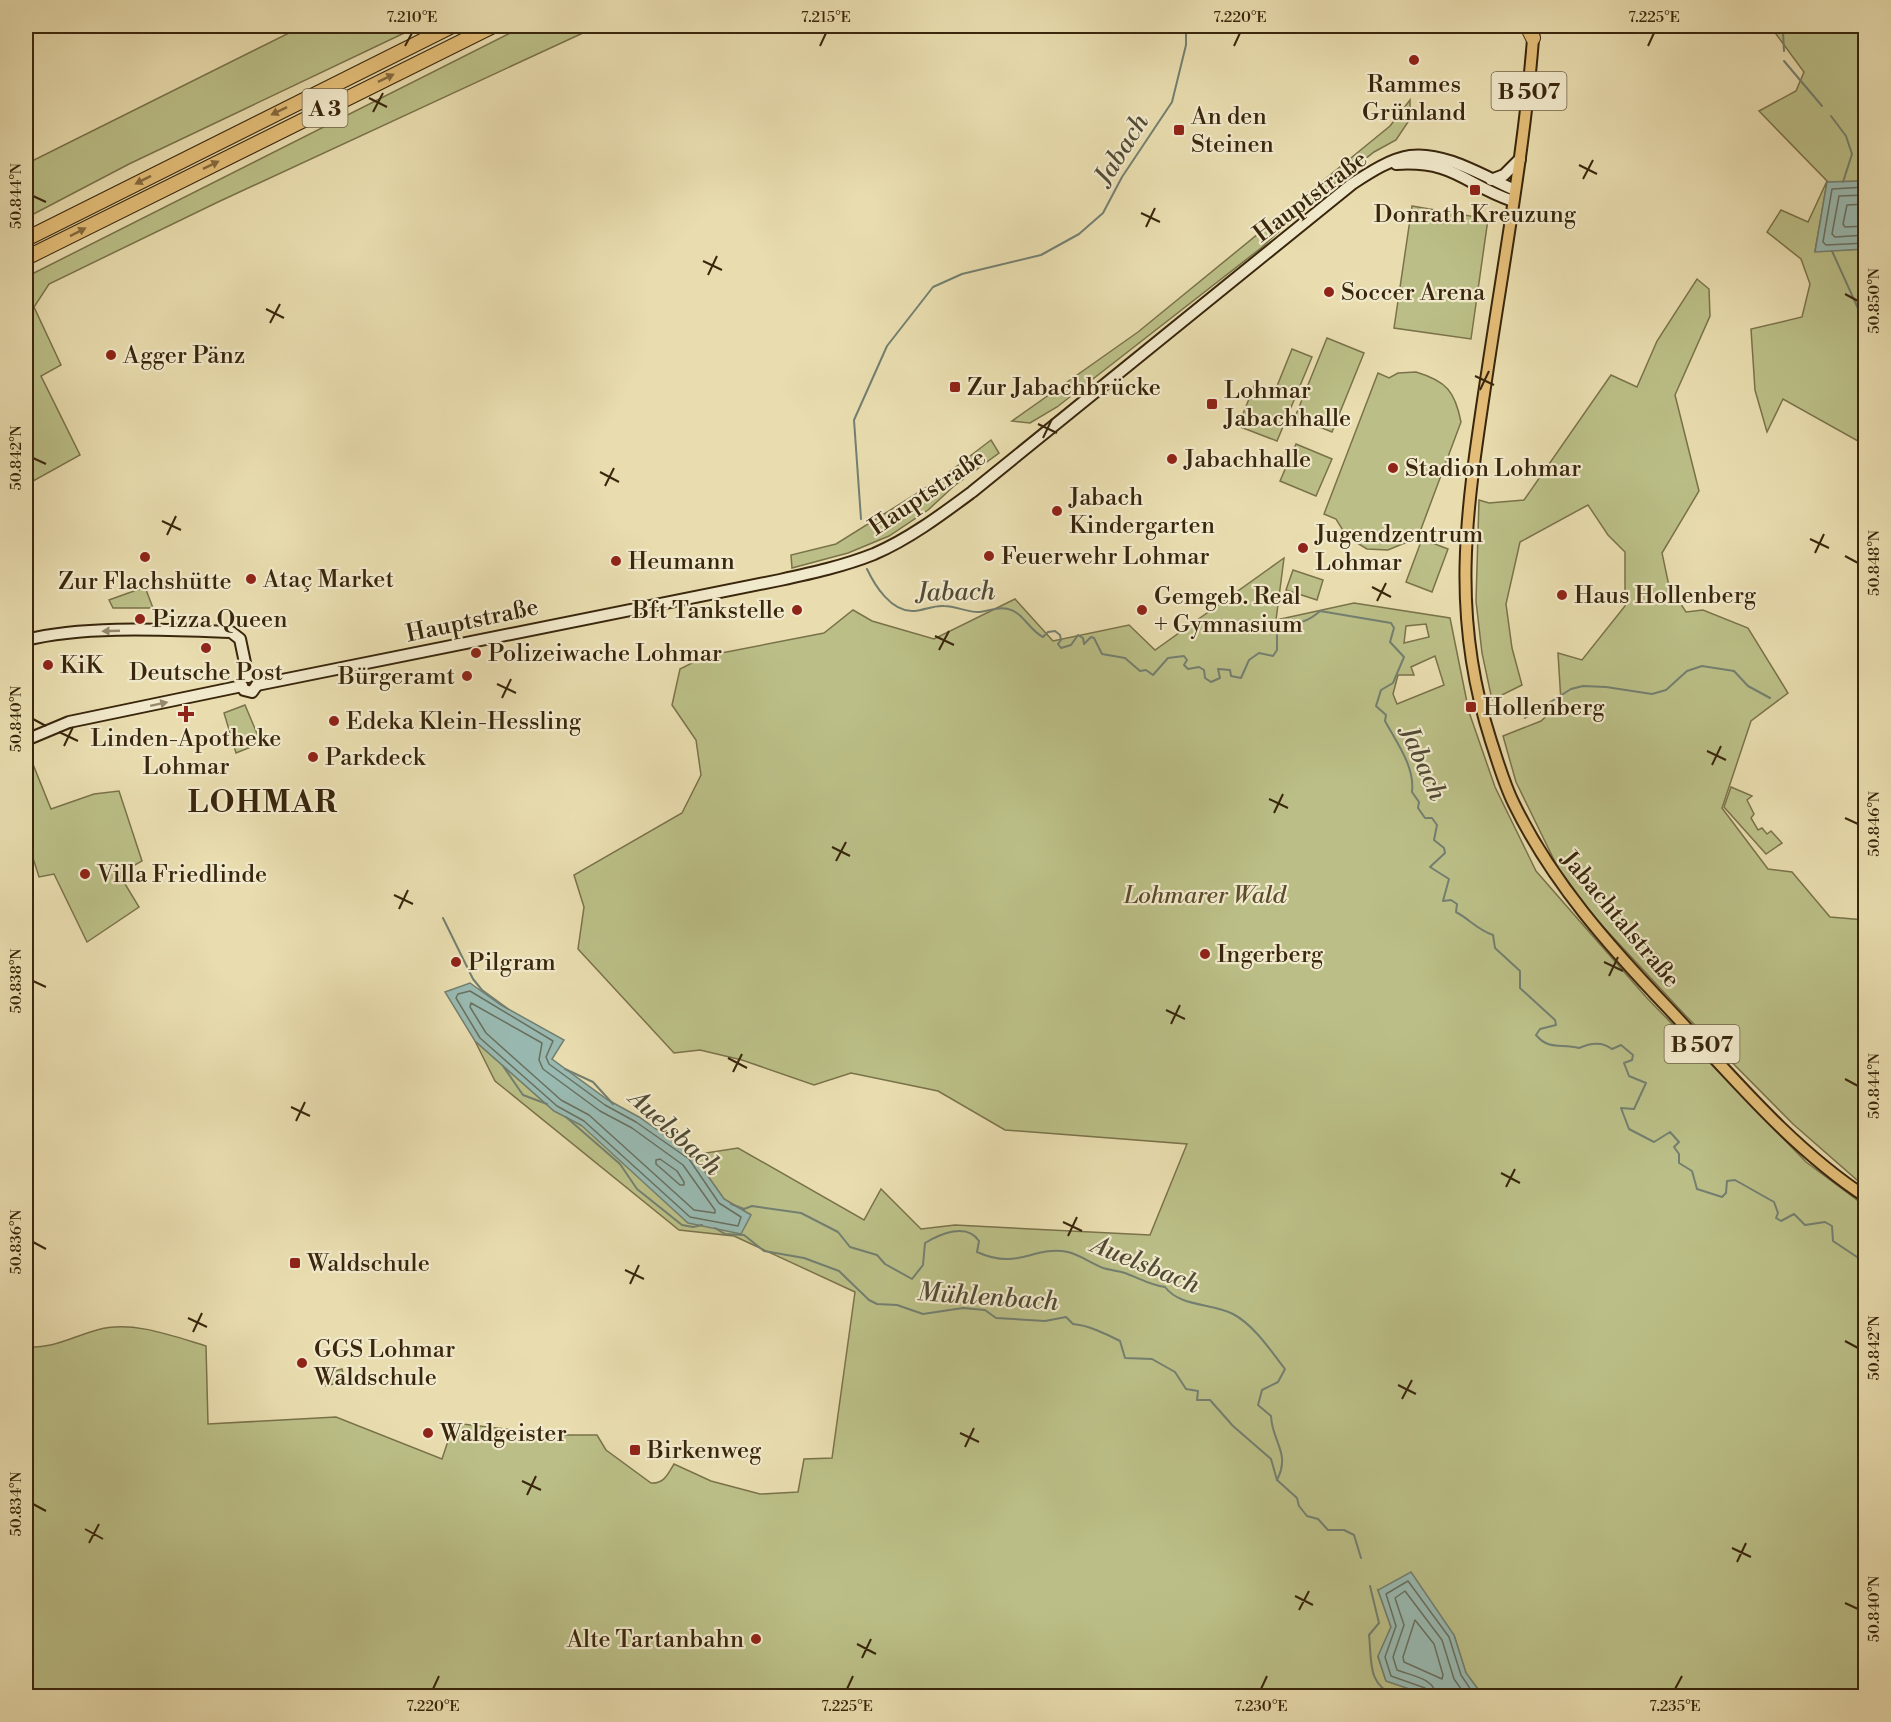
<svg xmlns="http://www.w3.org/2000/svg" width="1891" height="1722" font-family="'Libre Bodoni',serif">
<style>
.green{fill:#bbbf87;stroke:#7a724a;stroke-width:1.5;fill-rule:evenodd}
.water{fill:#99bab2;stroke:#737f70;stroke-width:1.5}
.lines{fill:none;stroke-linecap:round;stroke-linejoin:round}
.shore{stroke:#69705f;stroke-width:1.5}
.stream{stroke:#737f70;stroke-width:2}
.secondary-casing{stroke:#39260c;stroke-width:14}
.primary-casing{stroke:#39260c;stroke-width:14}
.highway-casing{stroke:#39260c;stroke-width:16}
.secondary{stroke:#f1e9cb;stroke-width:10}
.primary{stroke:#e4be78;stroke-width:10}
.highway{stroke:#e4be78;stroke-width:14}
.oneway{fill:#866a3d}
.oneway2{fill:#95886c}
.ticks{fill:none;stroke:#39260c;stroke-width:2}
.poi-dot{fill:#8f2418;stroke:#f1e9cb;stroke-width:2}
.labels{text-anchor:middle;stroke-width:4.5;stroke-linejoin:round;paint-order:stroke}
.shield{fill:#f1e9cb;stroke:#706045;stroke-width:1.5}
.shield-label{font-size:22px;font-weight:bold;fill:#39260c}
.poi-label{font-size:24px;fill:#39260c;stroke:#f1e9cb;text-anchor:start}
.street-label{font-size:24px;fill:#39260c;stroke:#f1e9cb}
.park-label{font-size:24px;font-style:italic;fill:#5a4c2b;stroke:#f1e9cb}
.water-label{font-size:26px;font-style:italic;fill:#514b36;stroke:#f1e9cb}
.district-label{font-size:30px;font-weight:bold;letter-spacing:1.5px;fill:#39260c;stroke:#f1e9cb}
.neatline{fill:none;stroke:#39260c;stroke-width:2}
.ticks-label{font-size:15px;text-anchor:middle;fill:#39260c}
</style>
<rect width="100%" height="100%" fill="#e9ddaf"/>
<filter id="stains"><feTurbulence type="fractalNoise" baseFrequency=".00333" numOctaves="4"/><feColorMatrix values="0 0 0 0 .2 0 0 0 0 .09 0 0 0 0 .02 0 0 0 .5 -.17"/></filter>
<radialGradient id="worn" r=".72"><stop offset=".6" stop-color="#630" stop-opacity="0"/><stop offset="1" stop-color="#630" stop-opacity=".3"/></radialGradient>
<g class="green">
<path d="M303,26H419L129,164L26,218V164Z"/>
<path d="M524,26H598L218,202L49,284L34,307L61,365L41,376L80,455L26,485V277Z"/>
<path d="M1783,26H1865V181L1827,182L1815,251L1865,249V445L1783,399L1767,432L1755,390L1751,329L1802,317L1810,284L1801,259L1767,232L1781,210L1808,222L1827,181L1759,111L1796,91L1804,72L1776,34Z"/>
<path d="M1410,100V119L1396,140L1374,152L1304,208L1261,248L1057,407L1030,423L1012,421L1138,332L1390,126Z"/>
<path d="M1412,206L1488,219L1471,339L1394,328Z"/>
<path d="M1697,279L1709,289L1710,316L1675,395L1699,491L1662,553L1669,586L1686,612L1703,610L1748,628L1788,693L1751,721L1722,808L1768,869L1792,872L1830,917L1865,920V1187L1793,1124L1685,1015L1596,919L1559,870L1516,782L1503,736L1541,721L1561,702L1558,653L1582,660L1625,606V552L1608,535L1588,505L1520,542L1506,604L1512,648L1522,685L1492,700L1482,653L1476,601L1479,500L1489,503L1524,500L1611,375L1637,387L1657,341Z"/>
<path d="M1327,338L1364,353L1332,432L1295,417Z"/>
<path d="M1292,349L1312,357L1277,441L1238,426L1255,384L1275,391Z"/>
<path d="M1416,372C1446,381 1455,391 1461,422L1421,529L1407,542L1388,550L1367,549L1347,537L1336,519L1324,514L1378,373L1389,378L1398,373Z"/>
<path d="M991,440L999,453L954,486L928,510L889,536L848,553L792,568L791,555L836,544L940,479Z"/>
<path d="M1296,444L1332,459L1316,496L1280,481Z"/>
<path d="M1422,539L1448,549L1432,592L1406,582Z"/>
<path d="M1284,558L1276,620L1354,603L1450,618L1469,712L1495,787L1536,871L1646,997L1806,1162L1865,1206V1696H1483L1466,1673L1454,1635L1378,1590L1391,1627L1378,1657L1386,1681L1430,1696H33L26,1688V1347C52,1349 72,1337 97,1330C132,1320 173,1336 206,1346L208,1424L336,1417L442,1459L454,1423L556,1435H597L606,1450L651,1483C664,1484 668,1474 674,1464L711,1481L760,1494L798,1492L804,1459L832,1458L855,1292L734,1236L679,1230L495,1081L475,1041L554,1111L751,1215L724,1199L693,1155L738,1148L864,1220L881,1189L921,1229L955,1225L1150,1235L1187,1144L1005,1130L938,1091L851,1073L814,1085L742,1060L700,1050L674,1053L578,949L584,907L574,875L682,813L701,775L696,740L672,705L680,669L706,656L824,633L853,610L872,621L934,639L1015,599L1053,641L1129,625L1155,650ZM1426,624L1429,637L1404,643L1406,626ZM1435,656L1444,685L1397,704L1393,694L1398,675H1414L1411,667Z"/>
<path d="M1293,570L1323,580L1317,600L1286,590Z"/>
<path d="M145,587L153,608H113L109,600Z"/>
<path d="M245,705L261,743L236,753L224,713Z"/>
<path d="M26,747L51,809L94,794L119,791L142,861L119,874L139,907L87,942L54,874L39,877L26,836Z"/>
<path d="M1731,787L1752,796L1747,800L1754,814L1751,818L1758,830L1762,828L1767,834L1771,831L1782,843L1766,854L1724,807Z"/>
<path d="M342,1369L345,1381L326,1386L323,1374Z"/>
</g>
<g class="water">
<path d="M1865,181V249L1815,252L1827,182Z"/>
<path d="M470,983L501,1005L564,1040L552,1059L608,1100L639,1117L693,1155L724,1199L751,1215L741,1234L688,1223L581,1125L554,1111L475,1041L445,992Z"/>
<path d="M1411,1572L1454,1635L1466,1673L1483,1696H1430L1386,1681L1378,1656L1391,1627L1378,1590Z"/>
</g>
<g class="lines">
<g class="shore">
<path d="M1866,187L1832,189L1823,242L1826,245L1866,243"/>
<path d="M1866,195L1839,196L1832,234L1835,237L1866,235"/>
<path d="M1866,204L1847,205L1843,224L1845,227L1866,226"/>
<path d="M470,991L553,1041L546,1057L549,1064L605,1105L636,1122L689,1159L719,1203L741,1217L738,1226L690,1217L584,1121L557,1106L480,1038L456,998L458,994Z"/>
<path d="M471,1003L542,1043L539,1060L543,1069L600,1111L632,1128L683,1165L715,1210V1213L694,1210L589,1115L561,1100L486,1033L470,1007Z"/>
<path d="M660,1159L677,1171L684,1182V1185H680L656,1164V1160Z"/>
<path d="M1415,1620L1434,1644L1443,1675L1442,1679L1404,1662L1403,1657Z"/>
<path d="M1429,1696L1425,1688L1391,1676L1385,1657L1396,1626L1386,1594L1408,1581L1449,1637L1461,1675L1475,1696"/>
<path d="M1436,1696C1435,1678 1412,1676 1397,1670L1393,1657L1404,1625L1395,1598L1405,1591L1442,1640L1454,1679L1466,1696"/>
</g>
<g class="stream">
<path d="M1784,51L1783,32L1787,26"/>
<path d="M1784,61L1822,106"/>
<path d="M1831,116L1846,136L1852,154L1843,182"/>
<path d="M1862,248L1866,266"/>
<path d="M1832,251L1866,326"/>
<path d="M861,519L854,420L887,346L933,287L962,274L1041,255L1079,234L1103,213L1122,177L1172,102L1186,45V34L1181,26"/>
<path d="M867,569C875,586 891,611 912,611C923,611 933,605 944,606C956,606 969,613 980,612C990,611 998,606 1008,609C1023,612 1029,630 1043,637L1048,632L1055,631L1060,635L1061,640L1058,644L1061,648L1071,645L1078,635L1083,638L1084,644L1091,637L1094,638L1102,654L1125,658L1140,671L1146,670L1153,675L1168,658L1184,656L1187,660L1184,665L1188,669L1199,667L1204,670L1205,678L1211,682L1220,678L1218,669L1230,670L1231,676L1241,678L1249,660L1259,653L1273,656L1277,650V627L1281,624C1298,624 1308,622 1320,611L1391,623L1394,628L1390,642L1404,657L1393,683L1381,690L1376,706L1386,715L1385,721C1397,743 1415,767 1412,792L1419,802L1418,808L1425,818H1432L1437,825L1434,840L1444,848L1445,853L1430,867L1449,879L1443,901L1451,900L1457,904L1456,912C1469,919 1478,930 1493,935L1495,948L1520,971V988L1555,1020L1556,1025L1540,1029L1536,1035C1549,1051 1562,1043 1579,1048C1590,1043 1602,1041 1612,1049L1621,1045L1633,1055L1632,1060L1624,1063L1629,1076L1646,1083L1634,1109L1621,1108L1629,1129L1654,1142L1670,1132L1679,1142L1674,1147L1679,1154V1163L1692,1171L1697,1189L1722,1197L1726,1193L1727,1181L1735,1180L1774,1202L1778,1213L1776,1218L1781,1221L1794,1214L1805,1225L1825,1222L1832,1226L1833,1241L1866,1263"/>
<path d="M1525,718L1571,689L1583,686L1606,687L1652,694L1666,690L1687,671L1702,666L1734,671L1748,686L1770,698"/>
<path d="M443,918L473,979L482,990L508,1009"/>
<path d="M503,1066L523,1095L547,1104"/>
<path d="M565,1069L593,1082L613,1104"/>
<path d="M566,1117L620,1164L637,1189L682,1225L693,1227L702,1225"/>
<path d="M731,1204L744,1209L752,1206L801,1213L838,1232L850,1247L877,1255L885,1264L912,1279L923,1265L925,1243C940,1234 967,1222 979,1241L977,1252C1019,1271 1033,1245 1068,1252C1080,1255 1091,1263 1103,1268C1110,1270 1118,1271 1125,1273C1139,1278 1150,1285 1165,1287C1180,1307 1212,1303 1233,1314C1254,1325 1271,1351 1285,1369L1278,1382L1262,1390L1258,1405L1271,1416C1272,1442 1291,1453 1277,1480"/>
<path d="M715,1228L725,1234L744,1235L764,1251L804,1258L839,1271L869,1300L877,1304L897,1305L923,1314L963,1308L985,1310L996,1318L1045,1321L1066,1317L1073,1324C1088,1325 1106,1334 1120,1341L1125,1358L1152,1359L1175,1372L1186,1389L1198,1391L1197,1400H1210L1233,1426L1271,1459L1277,1480"/>
<path d="M1277,1480L1297,1498L1299,1506L1307,1516L1318,1519L1328,1530H1344L1354,1535L1361,1558"/>
<path d="M1370,1586L1379,1623L1369,1635C1372,1662 1367,1684 1395,1696"/>
</g>
<g class="secondary-casing">
<g id="secondary">
<path d="M1396,164C1455,160 1465,185 1513,201"/>
<path d="M1491,180L1504,175L1520,159"/>
<path d="M26,640C86,625 169,630 231,632L240,639L248,677"/>
<path d="M257,685L780,580C812,573 844,566 874,554C909,539 941,515 972,492L1352,184C1369,173 1390,159 1410,156C1444,151 1485,177 1515,190"/>
<path d="M242,686L244,690L252,692L257,685"/>
<path d="M26,740L69,722L242,686"/>
</g>
</g>
<g class="primary-casing">
<path id="primary" d="M1534,26C1526,140 1505,254 1488,367C1468,502 1448,608 1491,741C1498,762 1504,784 1514,804C1552,882 1609,946 1669,1009C1731,1075 1790,1147 1866,1197"/>
</g>
<g class="highway-casing">
<g id="highway">
<path d="M1527,26L1533,38"/>
<path d="M26,239L452,26"/>
<path d="M26,258L493,26"/>
</g>
</g>
<use href="#secondary" class="secondary"/>
<use href="#primary" class="primary"/>
<use href="#highway" class="highway"/>
</g>
<defs><path id="oneway-solid" d="M-6-.8H1V-3.2L6.5 0L1 3.2V.8H-6Z" transform="scale(1.5)"/></defs>
<g class="oneway">
<use href="#oneway-solid" transform="translate(386 78) rotate(-26)"/>
<use href="#oneway-solid" transform="translate(279 111) rotate(154)"/>
<use href="#oneway-solid" transform="translate(211 165) rotate(-26)"/>
<use href="#oneway-solid" transform="translate(143 180) rotate(153)"/>
<use href="#oneway-solid" transform="translate(78 232) rotate(-27)"/>
</g>
<g class="oneway2">
<use href="#oneway-solid" transform="translate(111 631) rotate(178)"/>
<use href="#oneway-solid" transform="translate(159 704) rotate(-12)"/>
</g>
<path class="ticks" d="M405,46L412,33M820,46L826,33M1234,46L1240,33M1648,46L1654,33M369,98L387,107M373,112L383,93M1579,165L1597,174M1583,179L1593,160M33,196L46,202M1141,213L1160,222M1146,227L1155,208M703,261L722,270M708,275L717,256M1845,294L1858,301M266,309L284,318M270,323L280,304M1475,376L1494,385M1480,390L1489,371M1038,424L1057,433M1043,438L1052,419M33,458L46,464M600,472L619,482M605,486L614,468M162,521L181,530M167,535L176,516M1810,539L1829,548M1815,553L1824,534M1845,556L1858,563M1372,587L1391,597M1377,601L1386,583M935,636L954,645M939,650L949,631M497,684L516,693M502,698L511,679M33,719L46,726M59,732L78,741M64,746L73,727M1707,751L1726,760M1712,765L1721,746M1269,799L1288,808M1274,813L1283,794M1845,818L1858,824M832,847L850,856M836,861L846,842M394,895L413,904M399,909L408,890M1604,962L1623,971M1609,976L1618,957M33,981L46,987M1166,1010L1185,1019M1171,1024L1180,1005M728,1058L747,1068M733,1072L742,1054M1845,1079L1858,1086M291,1107L310,1116M296,1121L305,1102M1501,1173L1520,1183M1506,1187L1515,1169M1063,1222L1082,1231M1068,1236L1077,1217M33,1242L46,1249M625,1270L644,1279M630,1284L639,1265M188,1318L207,1327M193,1332L202,1313M1845,1341L1858,1348M1398,1385L1416,1394M1402,1399L1412,1380M960,1433L979,1442M965,1447L974,1428M522,1481L541,1490M527,1495L536,1476M33,1504L46,1511M85,1529L103,1539M89,1543L99,1524M1732,1548L1751,1557M1737,1562L1746,1543M1295,1596L1313,1605M1845,1603L1858,1609M1299,1610L1309,1591M857,1644L876,1654M862,1658L871,1639M433,1689L439,1676M847,1689L853,1676M1261,1689L1267,1676M1675,1689L1682,1676"/>
<g class="poi-dot">
<circle cx="1414" cy="60" r="6"/>
<rect x="1173" y="124" width="12" height="12" rx="3"/>
<rect x="1469" y="184" width="12" height="12" rx="3"/>
<circle cx="1329" cy="292" r="6"/>
<circle cx="111" cy="355" r="6"/>
<rect x="949" y="381" width="12" height="12" rx="3"/>
<rect x="1206" y="398" width="12" height="12" rx="3"/>
<circle cx="1172" cy="459" r="6"/>
<circle cx="1393" cy="468" r="6"/>
<circle cx="1057" cy="511" r="6"/>
<circle cx="1303" cy="548" r="6"/>
<circle cx="989" cy="556" r="6"/>
<circle cx="145" cy="557" r="6"/>
<circle cx="616" cy="561" r="6"/>
<circle cx="251" cy="579" r="6"/>
<circle cx="1562" cy="595" r="6"/>
<circle cx="797" cy="610" r="6"/>
<circle cx="1142" cy="610" r="6"/>
<circle cx="140" cy="619" r="6"/>
<circle cx="206" cy="648" r="6"/>
<circle cx="476" cy="653" r="6"/>
<circle cx="48" cy="665" r="6"/>
<circle cx="467" cy="676" r="6"/>
<rect x="1465" y="701" width="12" height="12" rx="3"/>
<path d="M183 705h6v6h6v6h-6v6h-6v-6h-6v-6h6z"/>
<circle cx="334" cy="721" r="6"/>
<circle cx="313" cy="757" r="6"/>
<circle cx="85" cy="874" r="6"/>
<circle cx="1205" cy="954" r="6"/>
<circle cx="456" cy="962" r="6"/>
<rect x="289" y="1257" width="12" height="12" rx="3"/>
<circle cx="302" cy="1363" r="6"/>
<circle cx="428" cy="1433" r="6"/>
<rect x="629" y="1444" width="12" height="12" rx="3"/>
<circle cx="756" cy="1639" r="6"/>
</g>
<g class="labels">
<g class="shield">
<rect x="1491.5" y="72" width="75" height="38" rx="4.5"/>
<rect x="302.5" y="89" width="45" height="38" rx="4.5"/>
<rect x="1664.5" y="1025" width="75" height="38" rx="4.5"/>
</g>
<g class="shield-label">
<text x="1529" y="99">B 507</text>
<text x="325" y="116">A 3</text>
<text x="1702" y="1052">B 507</text>
</g>
<g class="poi-label">
<text x="1414" y="92" text-anchor="middle">Rammes<tspan x="1414" dy="28">Grünland</tspan></text>
<text x="1191" y="124">An den<tspan x="1191" dy="28">Steinen</tspan></text>
<text x="1475" y="222" text-anchor="middle">Donrath Kreuzung</text>
<text x="1341" y="300">Soccer Arena</text>
<text x="123" y="363">Agger Pänz</text>
<text x="967" y="395">Zur Jabachbrücke</text>
<text x="1224" y="398">Lohmar<tspan x="1224" dy="28">Jabachhalle</tspan></text>
<text x="1184" y="467">Jabachhalle</text>
<text x="1405" y="476">Stadion Lohmar</text>
<text x="1069" y="505">Jabach<tspan x="1069" dy="28">Kindergarten</tspan></text>
<text x="1315" y="542">Jugendzentrum<tspan x="1315" dy="28">Lohmar</tspan></text>
<text x="1001" y="564">Feuerwehr Lohmar</text>
<text x="628" y="569">Heumann</text>
<text x="263" y="587">Ataç Market</text>
<text x="145" y="589" text-anchor="middle">Zur Flachshütte</text>
<text x="1574" y="603">Haus Hollenberg</text>
<text x="1154" y="604">Gemgeb. Real<tspan x="1154" dy="28">+ Gymnasium</tspan></text>
<text x="785" y="618" text-anchor="end">Bft Tankstelle</text>
<text x="152" y="627">Pizza Queen</text>
<text x="488" y="661">Polizeiwache Lohmar</text>
<text x="60" y="673">KiK</text>
<text x="206" y="680" text-anchor="middle">Deutsche Post</text>
<text x="455" y="684" text-anchor="end">Bürgeramt</text>
<text x="1483" y="715">Hollenberg</text>
<text x="346" y="729">Edeka Klein-Hessling</text>
<text x="186" y="746" text-anchor="middle">Linden-Apotheke<tspan x="186" dy="28">Lohmar</tspan></text>
<text x="325" y="765">Parkdeck</text>
<text x="97" y="882">Villa Friedlinde</text>
<text x="1217" y="962">Ingerberg</text>
<text x="468" y="970">Pilgram</text>
<text x="307" y="1271">Waldschule</text>
<text x="314" y="1357">GGS Lohmar<tspan x="314" dy="28">Waldschule</tspan></text>
<text x="440" y="1441">Waldgeister</text>
<text x="647" y="1458">Birkenweg</text>
<text x="744" y="1647" text-anchor="end">Alte Tartanbahn</text>
</g>
<g class="street-label">
<text transform="translate(1310 196) rotate(-37)" y="8">Hauptstraße</text>
<text transform="translate(927 492) rotate(-34)" y="8">Hauptstraße</text>
<text transform="translate(472 620) rotate(-12)" y="8">Hauptstraße</text>
<text transform="translate(1621 919) rotate(50)" y="8">Jabachtalstraße</text>
</g>
<g class="park-label">
<text x="1205" y="903">Lohmarer Wald</text>
</g>
<g class="water-label">
<text transform="translate(1121 149) rotate(-58)" y="9">Jabach</text>
<text transform="translate(956 591) rotate(-1)" y="9">Jabach</text>
<text transform="translate(1424 763) rotate(66)" y="9">Jabach</text>
<text transform="translate(676 1132) rotate(42)" y="9">Auelsbach</text>
<text transform="translate(1146 1264) rotate(22)" y="9">Auelsbach</text>
<text transform="translate(988 1296) rotate(4)" y="9">Mühlenbach</text>
</g>
<g class="district-label">
<text x="263" y="812">LOHMAR</text>
</g>
</g>
<rect width="1891" height="1722" fill="none" stroke="#e9ddaf" stroke-width="66"/>
<rect x="33" y="33" width="1825" height="1656" class="neatline"/>
<g class="ticks-label">
<text x="412" y="22">7.210°E</text>
<text x="826" y="22">7.215°E</text>
<text x="1240" y="22">7.220°E</text>
<text x="1654" y="22">7.225°E</text>
<text transform="translate(16 196) rotate(-90)" y="5">50.844°N</text>
<text transform="translate(1874 301) rotate(-90)" y="5">50.850°N</text>
<text transform="translate(16 458) rotate(-90)" y="5">50.842°N</text>
<text transform="translate(1874 563) rotate(-90)" y="5">50.848°N</text>
<text transform="translate(16 719) rotate(-90)" y="5">50.840°N</text>
<text transform="translate(1874 824) rotate(-90)" y="5">50.846°N</text>
<text transform="translate(16 981) rotate(-90)" y="5">50.838°N</text>
<text transform="translate(1874 1086) rotate(-90)" y="5">50.844°N</text>
<text transform="translate(16 1242) rotate(-90)" y="5">50.836°N</text>
<text transform="translate(1874 1348) rotate(-90)" y="5">50.842°N</text>
<text transform="translate(16 1504) rotate(-90)" y="5">50.834°N</text>
<text transform="translate(1874 1609) rotate(-90)" y="5">50.840°N</text>
<text x="433" y="1711">7.220°E</text>
<text x="847" y="1711">7.225°E</text>
<text x="1261" y="1711">7.230°E</text>
<text x="1675" y="1711">7.235°E</text>
</g>
<rect width="100%" height="100%" filter="url(#stains)"/>
<rect width="100%" height="100%" fill="url(#worn)"/>
</svg>
